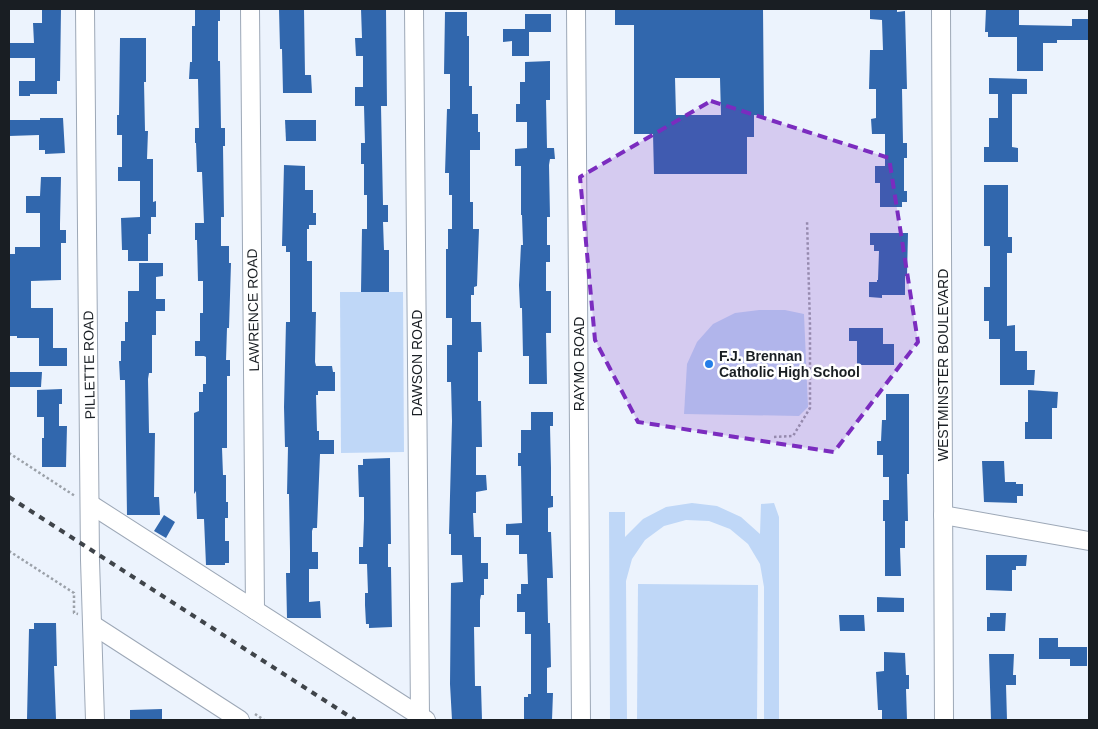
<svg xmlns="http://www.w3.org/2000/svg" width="1098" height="729" font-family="Helvetica,sans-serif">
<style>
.green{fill:#bfd7f7}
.building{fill:#3167ad;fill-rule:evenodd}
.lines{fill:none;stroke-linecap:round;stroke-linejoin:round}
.minor-casing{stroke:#9da8b7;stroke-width:20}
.path{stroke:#9ba1a9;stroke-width:2.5;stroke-dasharray:2.5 2.5;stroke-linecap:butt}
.minor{stroke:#fff;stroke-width:18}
.rail{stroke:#3f444a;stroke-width:4;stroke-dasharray:6 6;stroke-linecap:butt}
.marked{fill:#7b2cbf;fill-opacity:0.2;stroke:#7b2cbf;stroke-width:4;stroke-dasharray:10 6;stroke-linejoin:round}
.poi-dot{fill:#257ee8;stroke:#fff;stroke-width:2}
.labels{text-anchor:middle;stroke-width:5;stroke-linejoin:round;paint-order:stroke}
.street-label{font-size:14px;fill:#191e23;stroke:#fff}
.poi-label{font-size:14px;font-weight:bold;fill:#191e23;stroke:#fff;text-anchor:start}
</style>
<rect width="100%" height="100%" fill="#ecf3fd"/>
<g class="green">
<path d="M340,292H403L404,452L341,453Z"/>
<path d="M759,310H785L804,314L808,407L799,416L684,414L687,364L697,342L713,324L735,313Z"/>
<path d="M692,503L717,506L741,517L760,534L761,504L774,503L779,517V720H764V587L760,564L748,544L730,529L709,521L686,520L664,526L645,540L632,559L626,581L627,720H610L609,512H625V537L643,519L666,507Z"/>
<path d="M638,584L758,585L757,720H637Z"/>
</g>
<g class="building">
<path d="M42,9H61L60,81H57V94H30V96H19V81H35V58H9V43H34L33,23H42Z"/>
<path d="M195,9H220V21H218V61H220L221,128H225V146H223L224,217H221V246H229V263H231L229,328H227L226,360H230V376H227V448H222L223,475H226V502H228V518H225V541H229V563H225V565H206L204,519H197L196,491L194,494V413L199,411V392H203V384H206V357L204,356H195V341H200V313H203V281H198L197,240H195V223H204L202,172H197L196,143H195V128H199L198,79H189L190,62H192V26H195Z"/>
<path d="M279,9H304L305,75H311L312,93H283L282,49H280Z"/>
<path d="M361,9H386L387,106H381L383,205H388V222H383L384,250H389V292H361L362,229H367V195H364V164H361V143H365L364,106H355V87H363V56H356L355,38H362Z"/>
<path d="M615,9H763L764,116L754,115V137H747V174H654L653,134H634V25H615ZM675,78H720L721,115H676Z"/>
<path d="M870,9H897V12L905,11L907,89H902L903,143H907V158H904V191H907V202H902V207H880V183H875V166H885V134H872L871,119L876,118V89H869L870,50H883L882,20L870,19Z"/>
<path d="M986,9H1019V25L1072,26V19H1089V40H1057V43H1043V71H1017V37H988V32H985Z"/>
<path d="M445,12H467V36H469V86H472V114H478V132H480V150H470V202H473V229H479L477,286L474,287V295H471V322H481L482,352H478V401H481L482,447H476V475H486L487,490L476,492V513H473L474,537H481V563H488V579H484V595H481L480,600V627H474L475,686H481L482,720H452L450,684L451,583L463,582L462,555H451V534H449L452,421L451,382H447V345H452V318H446V249H448V229H452V195H449V173H445L447,109H450V74H444Z"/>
<path d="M525,14H551V32H529V56H512V41L503,42V29H525Z"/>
<path d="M120,38H146V82H144L145,131H148L147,159H153V202L156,201V217H151V234H148V261H128V250H122L121,218L140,217V181H118V167H122V135H117V115H119Z"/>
<path d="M550,61V100H546L547,148H554L555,159H550L549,165L550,217H547V245H550V262H546V291H551V333H546L547,384H529V356H523L522,308H520L519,285L521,245H523L522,215H521V166H515V149L527,148V122H516V104H520V82H525V62Z"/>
<path d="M989,78L1027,79V94H1012V147L1018,148V162H984V147H989V118H998V94H989Z"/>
<path d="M40,118H63L65,153L45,154V150H39V135L9,136V120H40Z"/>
<path d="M285,120H316V141H286Z"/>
<path d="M284,165L305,166V190H313V213H316V225H309V229H307V261H312V312H316L315,362L316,366H332L333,372H335V391H318V395H316L317,431H319V440H334V454H320L317,528H313L312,531V552H318V569H309V602L320,601L321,618H287L286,573H290V551L289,494H287L288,447H285L284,407L286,322H290V252H286V246H282Z"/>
<path d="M41,177H61L60,224V230H66V243H61V280L31,281V308H53V348H67V366H39V338H17V336H9V254H15V247H40V213H26V196H40Z"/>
<path d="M984,185H1008V237H1012V253H1007V326L1015,325V351H1027V370H1035L1034,385H1000V339H989V321H984V287H990V246H984Z"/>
<path d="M870,233H908L907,276H905V295H882V298L869,297V282H877V280H878L879,251H874V245H870Z"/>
<path d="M139,263H163V276L156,277V299H165V311H156V335H152V373H149L148,379L149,433H155L154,497H159L160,515H127L125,380H120L119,361H121V341H125V322H128V291H139Z"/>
<path d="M849,328H883V344H894V365H857V341H849Z"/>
<path d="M9,372H42L41,387H9Z"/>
<path d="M62,389V404H59V426H67L66,467H42V438H44V417H37V390Z"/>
<path d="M1028,390L1058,392L1057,408H1052V439H1025V422H1028Z"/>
<path d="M886,394H909V474H907L908,521H905V548H900L901,576H885V521H883V500H889V477H883V455H877V441H881L882,420H886Z"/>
<path d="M531,412H553V426H550L551,468V496H553V507L548,508V532H551L553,578H547L548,623H550L551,667L547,668V693H553L552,720H524V697H528V694H531V634H525V612H517V594H521V584H528L527,554H519V535H506V524L522,523L521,466H518V453H521V430H531Z"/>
<path d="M390,458L391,544H388V567H391L392,627L369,628V624H366L365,605V593H368L367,564H359V547H363L364,519V497H359L358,465H363V459Z"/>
<path d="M982,461H1004L1005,482H1016V484H1023V496H1017V503L984,502Z"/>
<path d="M164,515L175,522L166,538L154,531Z"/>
<path d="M986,555H1027L1026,566H1016V570H1012V591L986,590Z"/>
<path d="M877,597L904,598V612H877Z"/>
<path d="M990,613H1006L1005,631H987V617H990Z"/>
<path d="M839,615H864L865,631H840Z"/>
<path d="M34,623H56L57,666H54L56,719H27L29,629H34Z"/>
<path d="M1039,638H1058V647H1087V666H1070V659H1039Z"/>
<path d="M884,652L905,653L906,675H909V689H906L907,720H882V710H878L876,672L884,671Z"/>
<path d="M989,654H1014L1013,675H1016V685H1006L1007,720H991Z"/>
<path d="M162,709V720H130V710Z"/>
</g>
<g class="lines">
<g class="minor-casing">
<g id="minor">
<path d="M85,9L90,560L95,720"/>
<path d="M250,9L255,610"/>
<path d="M414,9L420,717"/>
<path d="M576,9L581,720"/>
<path d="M941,9L944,720"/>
<path d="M90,504L426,720"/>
<path d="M943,515L1089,541"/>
<path d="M93,625L240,720"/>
</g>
</g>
<g class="path">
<path d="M774,437L793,436L810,408V325L807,220"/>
<path d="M9,453L75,496"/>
<path d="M9,551L74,593V613L78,614"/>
<path d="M255,714L264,720"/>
</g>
<use href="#minor" class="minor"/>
<path class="rail" d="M9,497L355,720"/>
</g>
<path class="marked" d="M711,101L889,158L918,342L834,452L638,422L595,340L580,177Z"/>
<circle class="poi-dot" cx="709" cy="364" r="5"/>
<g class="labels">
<g class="street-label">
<text transform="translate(253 310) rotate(-91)" y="5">LAWRENCE ROAD</text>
<text transform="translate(417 363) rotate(-90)" y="5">DAWSON ROAD</text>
<text transform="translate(579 364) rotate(-90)" y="5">RAYMO ROAD</text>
<text transform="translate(89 365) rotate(-91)" y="5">PILLETTE ROAD</text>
<text transform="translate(943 365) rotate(-90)" y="5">WESTMINSTER BOULEVARD</text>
</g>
<g class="poi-label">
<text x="719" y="361">F.J. Brennan<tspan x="719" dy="16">Catholic High School</tspan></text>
</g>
</g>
<rect width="1098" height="729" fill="none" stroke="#191e23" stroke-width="20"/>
</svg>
